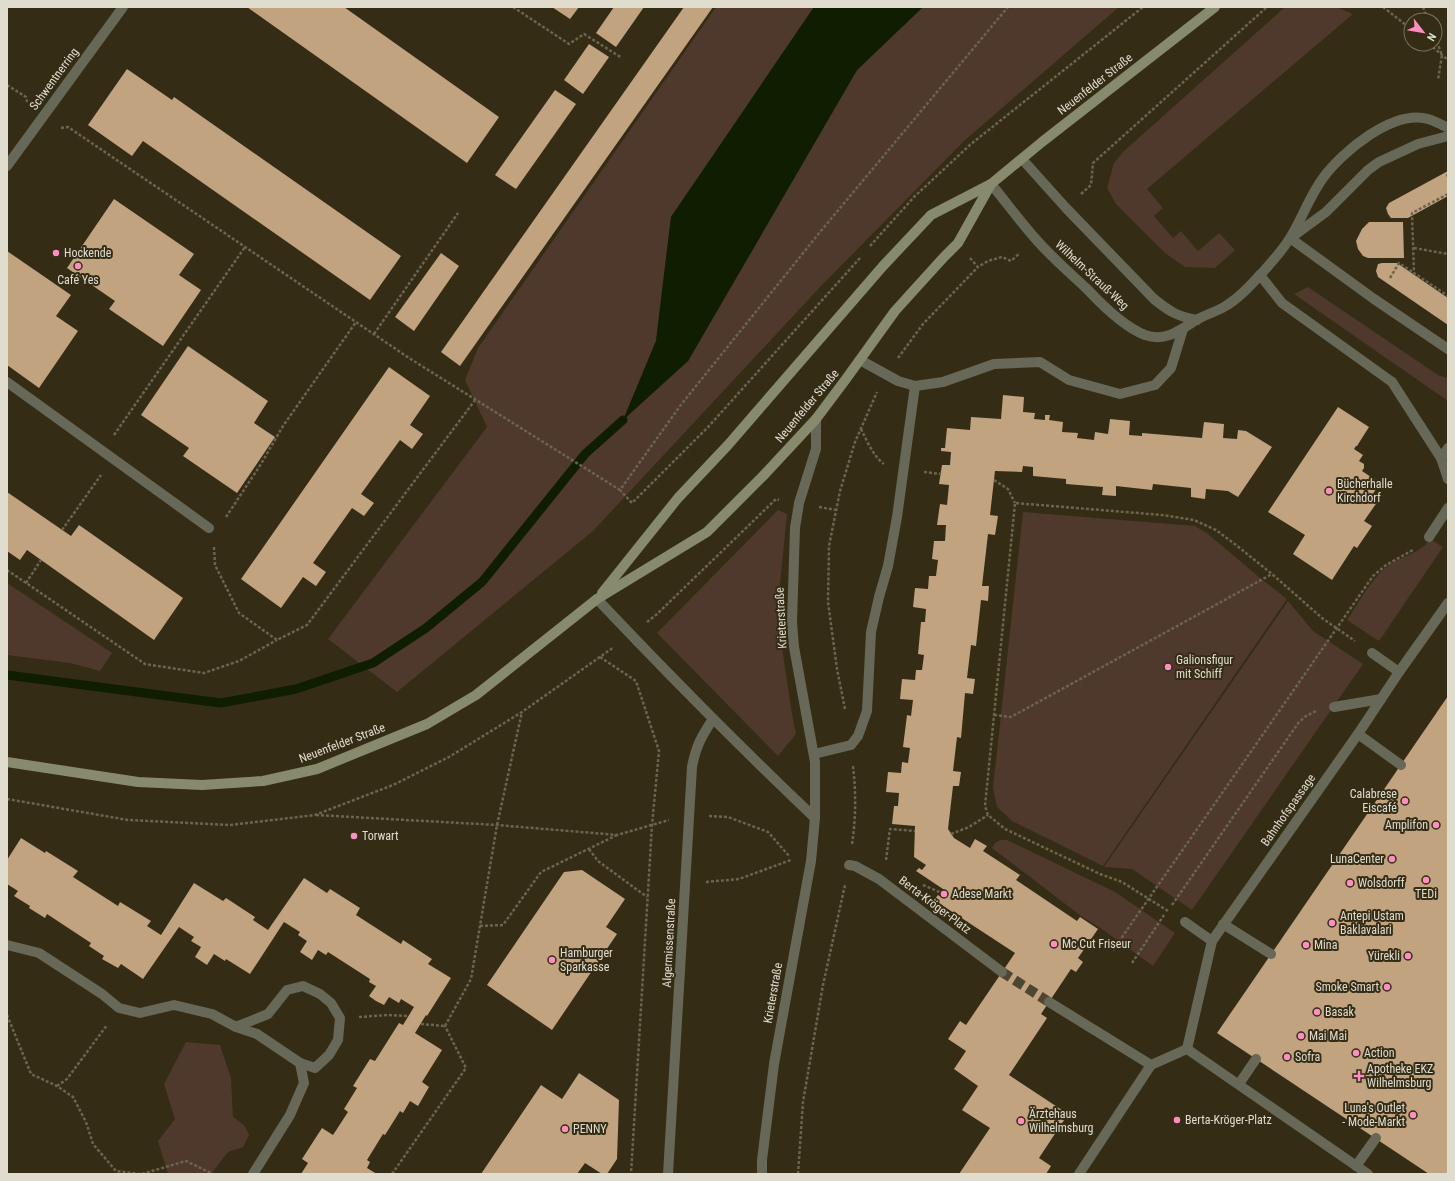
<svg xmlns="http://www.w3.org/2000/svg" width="1455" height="1181" font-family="'Roboto Condensed',sans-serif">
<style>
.green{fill:#4e392c}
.water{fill:#0f1e00}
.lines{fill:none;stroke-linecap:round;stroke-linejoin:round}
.stream{stroke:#0f1e00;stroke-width:9}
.building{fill:#c1a380}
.pedestrian-tunnel{stroke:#4e4631;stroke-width:10;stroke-dasharray:10 5;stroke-linecap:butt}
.path{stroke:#6b6450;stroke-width:2.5;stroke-dasharray:3 2;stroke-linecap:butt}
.service{stroke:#676857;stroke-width:10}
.pedestrian{stroke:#676857;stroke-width:10}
.minor{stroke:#676857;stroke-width:10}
.secondary{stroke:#888a6d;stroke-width:10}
.poi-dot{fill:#fd8ebf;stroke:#342c15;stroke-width:1.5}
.labels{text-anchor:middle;stroke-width:4;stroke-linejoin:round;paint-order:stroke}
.street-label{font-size:12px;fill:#e0dcce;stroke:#342c15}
.poi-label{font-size:12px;fill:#e0dcce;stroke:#342c15;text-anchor:start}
</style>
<rect width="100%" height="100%" fill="#342c15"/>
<g class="green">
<path d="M716,7H814L671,217L656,341L624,419L688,361L857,70L923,7H1119L964,141L822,285L593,531L397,692L328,639L487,427L465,380L478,348Z"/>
<path d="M1285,7H1336L1353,14L1147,189L1163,208L1154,216L1173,238L1181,231L1198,251L1219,233L1235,250L1215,268L1185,267L1165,253L1116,204L1107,188L1114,163L1124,151Z"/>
<path d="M1308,287L1438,375L1448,378V401L1294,294Z"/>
<path d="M778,510L787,514L777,614L792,714L796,734L778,756L657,633Z"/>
<path d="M1023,512L1195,526L1208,534L1259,577L1287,599L1103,866L1012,821L997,807L993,788Z"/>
<path d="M1430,539L1443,547L1379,641L1347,620C1358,603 1371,580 1386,567C1400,556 1421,554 1430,539Z"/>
<path d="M7,583L112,653L100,671L70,663L7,655Z"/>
<path d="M1288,601L1313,631L1363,664L1192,910L1132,869L1104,867Z"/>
<path d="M1000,840H1007L1115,892L1175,933L1153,966L1099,927L1081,916L992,848L995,843Z"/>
<path d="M186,1042L220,1045L231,1078L233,1117L244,1125L249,1135L243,1147L228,1152L211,1174H168L158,1141L175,1119L164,1084Z"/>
</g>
<path class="water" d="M814,7H923L857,70L688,361L623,420L656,341L671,217Z"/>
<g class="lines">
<path class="stream" d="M7,675L221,703L296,689L373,663L426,628L482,582L585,454L623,420"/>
</g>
<g class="building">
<path d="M247,7H344L499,117L467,163Z"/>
<path d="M552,7H579L570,19Z"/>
<path d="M614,7H644L616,47L596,33Z"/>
<path d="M684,7H713L460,366L441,352Z"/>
<path d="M589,44L609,57L583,94L564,80Z"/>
<path d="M127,69L172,100L174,97L401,256L370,300L143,141L132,156L88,125Z"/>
<path d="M555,90L576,104L516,189L495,175Z"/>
<path d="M1448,171V196L1408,218H1391L1388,214L1386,208L1389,203Z"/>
<path d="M114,199L194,254L179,275L201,290L163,346L109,309L115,301L67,268Z"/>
<path d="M1369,222H1403L1404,258H1368L1363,256L1358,249L1356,241L1362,229Z"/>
<path d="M7,251L71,295L56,316L78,331L39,388L7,365Z"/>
<path d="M441,253L459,266L414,331L395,317Z"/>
<path d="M1382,263H1397L1448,298V325L1378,277L1376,271L1378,264Z"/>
<path d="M188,346L268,401L254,423L275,437L237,493L183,456L189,448L141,415Z"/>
<path d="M389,367L430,396L410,425L423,434L412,449L400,440L361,494L374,503L364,516L352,508L313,563L326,572L316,586L303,577L281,608L241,579Z"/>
<path d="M1003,395L1024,397L1023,412L1035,413L1034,419L1045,420V415H1050L1049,420L1063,422L1062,432L1078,433L1077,438L1094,440L1095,432L1108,434L1110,419L1130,421L1129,435L1142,436V433L1202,438L1204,422L1224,424L1223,438L1237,439L1238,430L1246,431L1272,447L1238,497L1228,491L1206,489L1205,499L1191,497V488L1153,484L1152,490L1116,486V496L1102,495L1103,487L1066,484V479L1033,476V467L1023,466L1022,472L995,471L990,515L998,516L995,535L988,534L982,586H989L988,601L981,600L976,646L971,645L967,678L975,679L973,694L965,693L961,738L957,737L953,771L961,772L959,786H953L948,829L954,838L970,848L975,839L987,846L983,851L1020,875L1016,880L1077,921L1080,917L1098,929L1078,958L1083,962L1076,972L1071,969L1041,1014L1047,1018L1009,1075L1068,1114L1039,1158L1051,1166L1046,1174H959L990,1128L962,1110L978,1086L954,1069L966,1051L948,1039L960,1021L966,1025L1015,953L934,900L938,895L942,898L946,891L916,871L919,868L922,870L926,865L914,857L915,826L892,824L894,806H898L899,793L886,792L888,772L901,773L902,762L908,763L910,748L903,747L907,715L911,716L913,700L900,699L902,679L915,680L916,670H922L924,655L918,654L921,622H925L926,609L913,607L915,588L928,589L929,576H936L938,560L932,559L934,541H945L946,525H937L940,504L947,505L949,485L939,484L942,465H950L951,452L941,451V448H945L947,428L970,430L971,417L1001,419Z"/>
<path d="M1338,407L1369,427L1357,446H1356L1354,449L1363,455L1359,461L1364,464V468L1362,471L1377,481V487L1373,494L1368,495L1378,501L1364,521L1372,526L1357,548L1354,546L1332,580L1293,554L1305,535L1268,512Z"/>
<path d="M7,492L71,536L79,525L183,598L154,640L27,550L20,560L7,551Z"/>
<path d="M1448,696V1174H1429L1217,1033Z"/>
<path d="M21,838L45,853L46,851L78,871L73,877L118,906L120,902L151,921L147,926L161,935L194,883L223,901L226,898L255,917L253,920L268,930L304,878L327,893L330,889L360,908L356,915L401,944L403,940L432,959L428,964L451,978L427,1016L426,1015L415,1033L442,1050L422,1082L429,1087L418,1106L410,1101L403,1113L400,1111L385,1135L383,1134L367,1160L370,1162L367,1168L377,1174H301L308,1163L302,1159L322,1128L333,1135L348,1112L344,1109L357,1088L353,1086L370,1059L375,1061L399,1023L403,1025L414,1007L401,999L399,1003L389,997L384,1005L376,1001L369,996L376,986L369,982L370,979L328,952L326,955L318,950L312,960L300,952L307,941L298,935L300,932L284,922L250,974L226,959L225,961L214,954L207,965L195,957L201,947L191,941L194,937L179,927L143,979L121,964L118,968L102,959L104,956L89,946L91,943L47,914L45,918L29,908L30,906L14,896L18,891L7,884V860Z"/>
<path d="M582,870L625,899L606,927L617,934L552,1030L487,985L564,872Z"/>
<path d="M579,1073L619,1100L617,1159L607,1174H602L585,1163L577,1174H481L541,1085L562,1099Z"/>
</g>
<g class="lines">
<path class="pedestrian-tunnel" d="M1002,972L1049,1002"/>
<g class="path">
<path d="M513,7L569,44L584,34L622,58"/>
<path d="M1383,7L1411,29"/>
<path d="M1423,7L1428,20"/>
<path d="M1435,37L1442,55L1438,80"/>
<path d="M1429,44L1448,60"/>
<path d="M7,85L26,97L27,102"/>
<path d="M61,128L68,127L409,358L620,490"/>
<path d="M1447,174L1448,177"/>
<path d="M1081,194L1091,185L1093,163L1267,7"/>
<path d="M1448,194L1412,213L1414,273L1448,296"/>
<path d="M870,246L914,197L971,144L1143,7"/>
<path d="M1414,248L1448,254"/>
<path d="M860,258L709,426L632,503L620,490L680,406L820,232L1008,7"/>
<path d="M970,258L978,267L988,261L1002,257L1011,261L1020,253"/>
<path d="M1390,278L1399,263L1414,273"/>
<path d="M374,334L458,213"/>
<path d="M898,358L923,324L978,267"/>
<path d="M861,429C867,441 873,456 884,464"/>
<path d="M114,435L245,247"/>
<path d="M924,472L941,474"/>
<path d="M994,480L1008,489L1015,503"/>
<path d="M819,507L836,510"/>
<path d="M226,517L261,464L283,426L356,322"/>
<path d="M62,530L101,475"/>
<path d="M214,547L215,565L239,613L277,640L307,625L475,400"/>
<path d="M7,570L145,664L204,673L239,661L277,640"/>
<path d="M26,583L41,560"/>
<path d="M647,622L656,615L776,499L779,500"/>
<path d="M600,657L636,681L659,751L652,825L631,1174"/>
<path d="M845,709L837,669L828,602L829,546L840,491L855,442L877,392"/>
<path d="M994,715L1011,717L1272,574"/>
<path d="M7,799L128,820L230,825L315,815L393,785L449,757L522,712L614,647"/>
<path d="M316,815L497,825L617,835L669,820"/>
<path d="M709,816L728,817L768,832L790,857"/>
<path d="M951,834L969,827L988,815"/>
<path d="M852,844C856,818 856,792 853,766"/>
<path d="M589,849L598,861L647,897"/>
<path d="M886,860L890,829L915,831"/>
<path d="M706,882L739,879L791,860"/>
<path d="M923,885L944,894"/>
<path d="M1172,905L1299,722L1306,716L1316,711"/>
<path d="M1168,911L1122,882L1100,874L1005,829L988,815L985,806L1015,503L1162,515L1194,520L1216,530L1236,545L1272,574L1322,618L1355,641"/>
<path d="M480,926L503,925L541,872L617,835"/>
<path d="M1113,950L1373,576L1386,565L1413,550"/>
<path d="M1132,963L1164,915"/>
<path d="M7,1015L31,1074L57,1086L73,1097L86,1122L93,1144L116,1171L140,1174"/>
<path d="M359,1017L388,1015L408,1016"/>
<path d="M421,1024L445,1026"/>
<path d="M445,1026L471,979L497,825L522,712"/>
<path d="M57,1086L67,1079L107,1025"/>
<path d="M142,1174L186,1161L213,1174"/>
<path d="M392,1174L466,1068L445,1026"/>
<path d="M798,1174L803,1102L823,985L845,885"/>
</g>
<g class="service">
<path d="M1290,238L1374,299L1448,349"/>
<path d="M1260,275L1282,303L1392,382"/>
<path d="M860,360L898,381L915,386L943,382L994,364L1040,362L1069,380L1120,394L1155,385L1171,368L1183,329"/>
<path d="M7,382L209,528"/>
<path d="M814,754L851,745L858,736L867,711L871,632L879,597L888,566L897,517L915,386"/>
<path d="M7,945L39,953L102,994L119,1008L140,1013L174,1005L212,1014L236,1027L257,1034L300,1063L315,1068L329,1055L338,1040L340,1018L331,1003L320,994L303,986L287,990L268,1014L236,1027"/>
<path d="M253,1174L290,1115L304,1083L300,1063"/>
</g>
<g class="pedestrian">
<path d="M1392,382L1441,458L1448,479"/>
<path d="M1441,458L1448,448"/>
<path d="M1429,537L1448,508"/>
<path d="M1372,653L1399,672"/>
<path d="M1334,707L1381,699"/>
<path d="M1358,734L1401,765"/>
<path d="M849,865L855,866L879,879L1002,972"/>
<path d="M1185,922L1212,941"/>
<path d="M1223,924L1271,954"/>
<path d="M1049,1002L1151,1065"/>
<path d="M1187,1049L1212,941L1358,734L1399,672L1448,603"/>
<path d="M1187,1049L1368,1174"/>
<path d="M1239,1084L1256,1059"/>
<path d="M1356,1166L1376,1138"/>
<path d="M1079,1174L1151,1065L1187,1049"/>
</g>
<g class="minor">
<path d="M1022,159L1066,208L1154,299C1170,312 1177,316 1197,320"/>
<path d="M7,166L123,7"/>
<path d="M991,184C1006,202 1019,220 1034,237C1050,256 1069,272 1087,289C1102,305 1124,327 1145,335C1165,342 1179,331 1196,320C1205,315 1215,312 1224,307C1238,299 1250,286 1261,274C1271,263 1282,251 1290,238C1302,219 1309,197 1323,178C1342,152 1393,109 1428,119C1435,121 1442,125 1448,128"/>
<path d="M1292,237L1326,212L1368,170L1379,162L1418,144L1448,136"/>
<path d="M597,599C668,674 740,747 815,818"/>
<path d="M668,1174L692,767C696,746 701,737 713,719"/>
<path d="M762,1174V1160L774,1064L811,861L815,818V762L794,647L792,622L795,528L799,503L816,449V419"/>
</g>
<g class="secondary">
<path d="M602,593L678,498L728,445L883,266L931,215L991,184L1042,142L1215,7"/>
<path d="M7,762L138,782L202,785L263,781L317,769L427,724L476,695L597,599L707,532L763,476L816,419L846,379L895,311L944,257L958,243L991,184"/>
</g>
</g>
<g class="poi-dot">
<circle cx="56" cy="253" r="4"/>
<circle cx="78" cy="266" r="4"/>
<circle cx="1329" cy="491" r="4"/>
<circle cx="1168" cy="667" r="4"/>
<circle cx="1405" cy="801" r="4"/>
<circle cx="1436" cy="825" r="4"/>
<circle cx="354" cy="836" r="4"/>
<circle cx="1392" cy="859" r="4"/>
<circle cx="1426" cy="880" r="4"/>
<circle cx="1350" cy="883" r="4"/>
<circle cx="944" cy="894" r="4"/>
<circle cx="1332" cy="923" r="4"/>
<circle cx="1054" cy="944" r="4"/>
<circle cx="1306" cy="945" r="4"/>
<circle cx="1408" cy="956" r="4"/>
<circle cx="552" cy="960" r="4"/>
<circle cx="1387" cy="987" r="4"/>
<circle cx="1317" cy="1012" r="4"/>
<circle cx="1301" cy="1036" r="4"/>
<circle cx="1356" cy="1053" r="4"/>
<circle cx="1287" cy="1057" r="4"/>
<path d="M1357 1070h4v4h4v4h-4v4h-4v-4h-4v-4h4z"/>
<circle cx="1413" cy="1115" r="4"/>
<circle cx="1177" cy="1120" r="4"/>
<circle cx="1021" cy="1121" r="4"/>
<circle cx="565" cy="1129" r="4"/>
</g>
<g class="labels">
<g class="street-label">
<text transform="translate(54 79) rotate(-54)" y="4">Schwentnerring</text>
<text transform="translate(1095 84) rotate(-38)" y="4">Neuenfelder Straße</text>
<text transform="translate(1092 275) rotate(43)" y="4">Wilhelm-Strauß-Weg</text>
<text transform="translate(807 406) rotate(-50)" y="4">Neuenfelder Straße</text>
<text transform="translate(781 618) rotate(-93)" y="4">Krieterstraße</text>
<text transform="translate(342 743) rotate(-21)" y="4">Neuenfelder Straße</text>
<text transform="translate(1288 810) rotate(-55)" y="4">Bahnhofspassage</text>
<text transform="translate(935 905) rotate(37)" y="4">Berta-Kröger-Platz</text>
<text transform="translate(669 943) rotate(-87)" y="4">Algermissenstraße</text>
<text transform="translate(773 993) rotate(-80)" y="4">Krieterstraße</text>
</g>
<g class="poi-label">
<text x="64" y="257">Hockende</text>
<text x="78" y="284" text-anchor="middle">Café Yes</text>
<text x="1337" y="488">Bücherhalle<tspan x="1337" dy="14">Kirchdorf</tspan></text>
<text x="1176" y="664">Galionsfigur<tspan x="1176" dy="14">mit Schiff</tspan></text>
<text x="1397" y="798" text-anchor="end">Calabrese<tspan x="1397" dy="14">Eiscafé</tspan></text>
<text x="1428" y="829" text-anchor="end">Amplifon</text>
<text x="362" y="840">Torwart</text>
<text x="1384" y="863" text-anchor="end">LunaCenter</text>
<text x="1358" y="887">Wolsdorff</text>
<text x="952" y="898">Adese Markt</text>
<text x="1426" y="898" text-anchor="middle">TEDi</text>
<text x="1340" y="920">Antepi Ustam<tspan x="1340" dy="14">Baklavalari</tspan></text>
<text x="1062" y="948">Mc Cut Friseur</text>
<text x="1314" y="949">Mina</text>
<text x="560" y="957">Hamburger<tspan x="560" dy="14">Sparkasse</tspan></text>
<text x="1400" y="960" text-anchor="end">Yürekli</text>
<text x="1379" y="991" text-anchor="end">Smoke Smart</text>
<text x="1325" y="1016">Basak</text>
<text x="1309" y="1040">Mai Mai</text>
<text x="1364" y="1057">Action</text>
<text x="1295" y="1061">Sofra</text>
<text x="1367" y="1073">Apotheke EKZ<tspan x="1367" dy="14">Wilhelmsburg</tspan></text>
<text x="1405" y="1112" text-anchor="end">Luna's Outlet<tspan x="1405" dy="14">- Mode-Markt</tspan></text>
<text x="1029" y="1118">Ärztehaus<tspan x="1029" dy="14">Wilhelmsburg</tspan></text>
<text x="1185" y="1124">Berta-Kröger-Platz</text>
<text x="573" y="1133">PENNY</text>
</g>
</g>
<rect width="1455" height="1181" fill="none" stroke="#e0dcce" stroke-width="16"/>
<g transform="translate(1423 32) rotate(121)"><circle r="19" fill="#342c15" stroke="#79725f"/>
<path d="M0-3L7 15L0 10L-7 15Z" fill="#fd8ebf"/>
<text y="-6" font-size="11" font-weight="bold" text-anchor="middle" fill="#e0dcce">N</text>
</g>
</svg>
